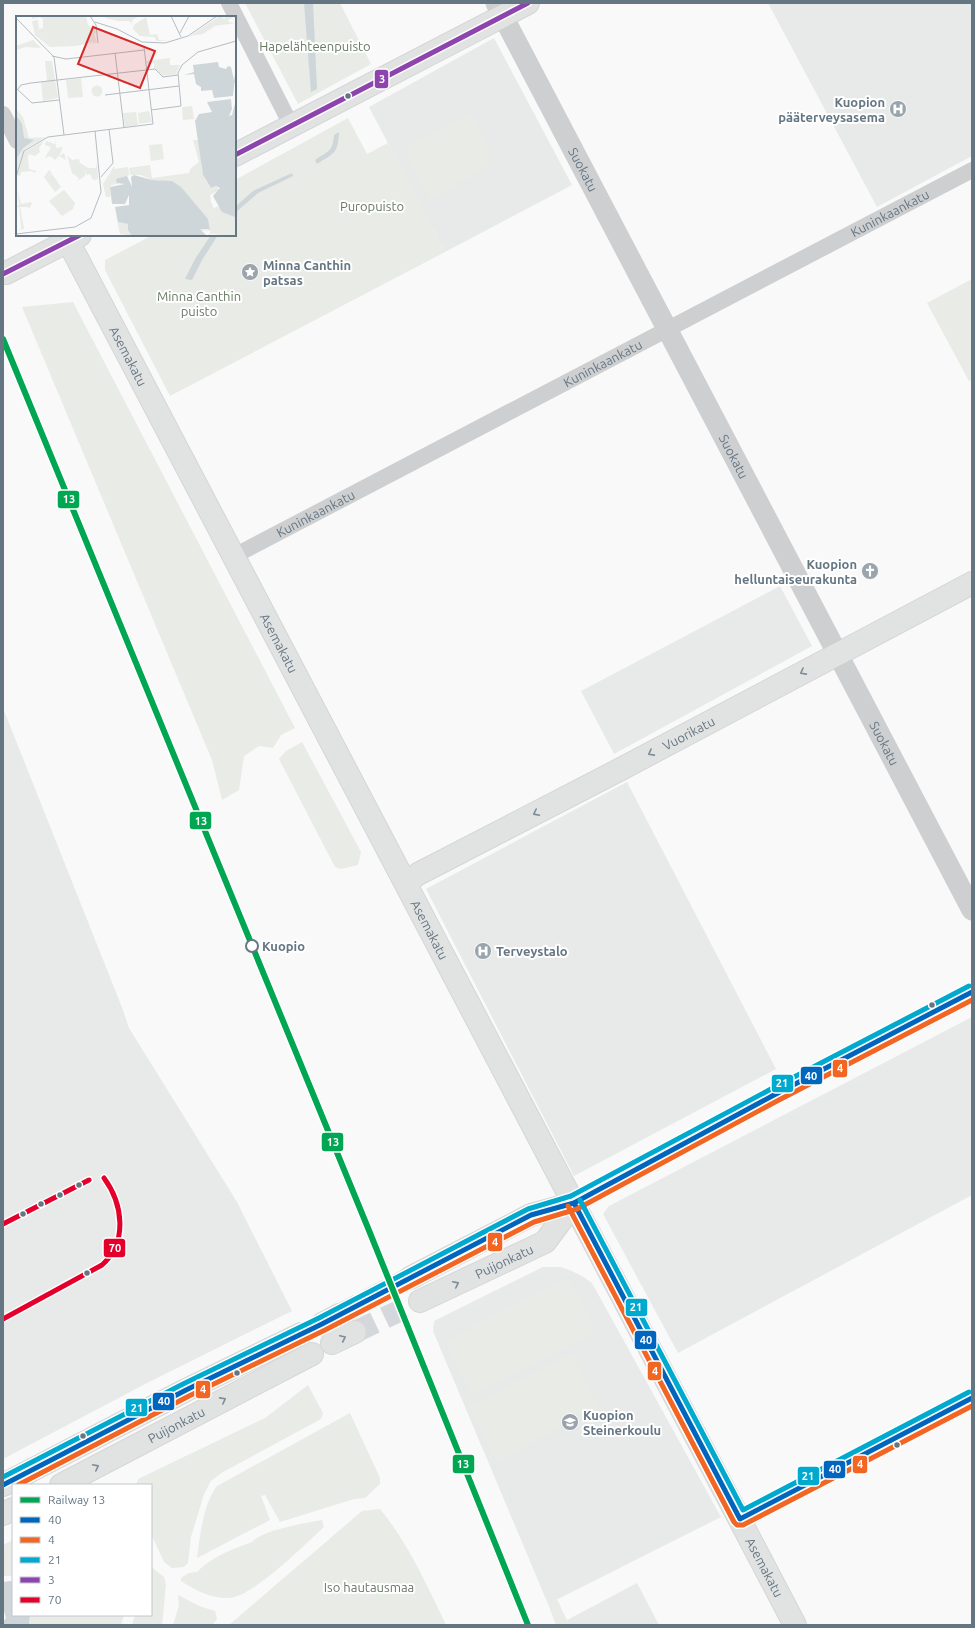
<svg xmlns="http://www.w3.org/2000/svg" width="975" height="1628" font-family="Ubuntu,sans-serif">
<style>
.built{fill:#e8e9e9}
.green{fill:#e8ebe6}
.water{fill:#ced6d9}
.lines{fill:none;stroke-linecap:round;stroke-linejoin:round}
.primary-tunnel{stroke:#d4d8dc;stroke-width:22;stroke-dasharray:22 11;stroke-linecap:butt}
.secondary-casing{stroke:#d5d6d7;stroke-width:24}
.primary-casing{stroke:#d5d6d7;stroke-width:24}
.minor{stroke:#cecfd0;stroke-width:16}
.tertiary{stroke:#cecfd0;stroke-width:21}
.secondary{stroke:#e1e2e2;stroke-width:22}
.primary{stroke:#e1e2e2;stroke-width:22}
.bus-1-casing{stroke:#fff;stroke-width:8}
.bus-2-casing{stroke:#fff;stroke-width:8}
.bus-3-casing{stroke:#fff;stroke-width:8}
.bus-4-casing{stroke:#fff;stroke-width:8}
.bus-5-casing{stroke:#fff;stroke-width:8}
.bus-1{stroke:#0065bd;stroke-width:5}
.bus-2{stroke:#f26522;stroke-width:5}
.bus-3{stroke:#00a9ce;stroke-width:5}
.bus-4{stroke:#8e44ad;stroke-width:5}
.bus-5{stroke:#e4002b;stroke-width:5}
.rail-1-casing{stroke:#fff;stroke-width:9}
.rail-1{stroke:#00a651;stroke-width:6}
.oneway{stroke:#7e8c96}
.bus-dot{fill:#657683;stroke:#fff;stroke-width:1.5}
.stop-dot{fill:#fff;stroke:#657683;stroke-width:2}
.labels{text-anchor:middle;stroke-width:4;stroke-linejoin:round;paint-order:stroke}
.park-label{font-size:13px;fill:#687a64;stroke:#fff}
.poi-label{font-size:13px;font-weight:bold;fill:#657683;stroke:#fff;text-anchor:start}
.street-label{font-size:13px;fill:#657683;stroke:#fff}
.stop-label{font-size:13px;font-weight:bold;fill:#657683;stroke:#fff;text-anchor:start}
.inset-river{fill:none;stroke:#ced6d9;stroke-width:2}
.inset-road{fill:none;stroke:#b5bdc3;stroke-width:1}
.view{fill:#d62828;fill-opacity:0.15;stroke:#d62828;stroke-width:2}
.inset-edge{fill:none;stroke:#657683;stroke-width:2}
.line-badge{stroke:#fff;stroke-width:1.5}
.badge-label{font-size:11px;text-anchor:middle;font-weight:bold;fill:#fff}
</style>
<rect width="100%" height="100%" fill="#f9f9f9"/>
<g class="built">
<path d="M768,3H972V156L877,207Z"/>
<path d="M494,38L572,185L445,252L369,107Z"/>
<path d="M780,586L812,646L614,754L581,691Z"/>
<path d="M3,708L123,1010L129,1028L237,1202L292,1311L149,1382L3,1459Z"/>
<path d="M627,782L776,1069L574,1176L426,889Z"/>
<path d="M972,1017V1195L678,1353L603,1214L609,1206Z"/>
<path d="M543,1267H560L570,1270L582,1276L592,1283L721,1517L548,1604L433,1331L434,1321Z"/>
<path d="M637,1583L659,1625H569L567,1620Z"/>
</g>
<g class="green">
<path d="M245,3H340L371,64L298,104Z"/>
<path d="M470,113L490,150L487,168L430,199L403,149Z"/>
<path d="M348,118L367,154L388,143L445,252L170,396L105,270V260L153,235H235V180Z"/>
<path d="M972,279V379L969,381L927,303Z"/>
<path d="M73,302L295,728L281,735L273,748L259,746L244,756L239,790L222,800L212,760L22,307Z"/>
<path d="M302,742L361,852L358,865L341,869L335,867L279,759L286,751Z"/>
<path d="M568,1278L596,1332L473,1395L445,1341Z"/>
<path d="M572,1353L600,1408L497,1461L469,1406Z"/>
<path d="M308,1385L323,1413L321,1419L223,1472L211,1481L204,1494L191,1537L188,1563L184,1567L172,1568L164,1562L151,1534V1485H136L138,1479L265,1418Z"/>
<path d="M350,1413L380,1478V1484L365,1498L354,1499L280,1522L265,1495L261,1496L270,1520L197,1558C200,1536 203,1504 217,1486Z"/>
<path d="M380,1509C408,1543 427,1585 446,1625H229L362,1511Z"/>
<path d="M322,1520L324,1527C305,1544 253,1597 229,1598C212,1599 195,1590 181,1581V1578L189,1573L197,1572C211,1557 233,1549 252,1542C262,1530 306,1523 322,1520Z"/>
<path d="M13,1540V1576H3V1545Z"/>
<path d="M151,1567L164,1577L166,1585L162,1625H132L135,1615H151Z"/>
<path d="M178,1595L199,1606L215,1611L217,1619L212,1625H173L179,1606Z"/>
<path d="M557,1599L569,1625H556L548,1604Z"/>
<path d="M30,1615H124L121,1625H29Z"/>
</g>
<g class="water">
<path d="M304,3H313L317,89L311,92Z"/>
<path d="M339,132C338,154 334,153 317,164L315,160C328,151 333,152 334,135Z"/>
<path d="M292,173L293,176L258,193L235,213V207L253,191Z"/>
<path d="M211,235H218L202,260L192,280L185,279L195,259Z"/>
<path d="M11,1581H13V1615H30L29,1625H3V1622L6,1618L3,1608V1582Z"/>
</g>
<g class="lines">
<g class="primary-tunnel">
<path d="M339,1315L410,1278"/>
<path d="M355,1332L420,1301"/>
</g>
<g class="secondary-casing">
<g id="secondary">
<path d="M235,155L528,3"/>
<path id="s3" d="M68,241L795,1625"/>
<path d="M6,273L80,235"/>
<path id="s4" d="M406,883L418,874L621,769L972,583"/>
</g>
</g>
<g class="primary-casing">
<g id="primary">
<path d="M410,1278L531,1215L574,1203"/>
<path id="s5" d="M420,1301L545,1242L574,1203"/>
<path d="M322,1324L339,1315"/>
<path d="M332,1343L355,1332"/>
<path d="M3,1485L186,1390L301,1334"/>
<path id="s6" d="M61,1485L312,1354"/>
<path d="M3,1514L13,1509"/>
</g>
</g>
<g class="minor">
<path d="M229,3L291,125"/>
<path d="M3,114L17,141"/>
<path id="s1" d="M234,556L972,170"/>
<path d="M574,1203L774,1095L972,992"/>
<path d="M740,1519L972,1398"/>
</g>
<path class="tertiary" id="s2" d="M496,3L972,910"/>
<use href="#secondary" class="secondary"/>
<use href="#primary" class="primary"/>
<g class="bus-1-casing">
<g id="bus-1">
<path d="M574,1203L740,1519L972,1398"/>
<path d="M3,1485L186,1390L322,1324L531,1215L574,1203L774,1095L972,992"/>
</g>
</g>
<g class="bus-2-casing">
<g id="bus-2">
<path d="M568,1206L734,1522L737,1525H743L972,1406"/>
<path d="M18,1485L189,1396L325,1330L534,1222L577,1209L777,1101L972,1000"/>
</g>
</g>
<g class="bus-3-casing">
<g id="bus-3">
<path d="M580,1200L743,1510L969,1392"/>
<path d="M3,1477L183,1384L319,1318L528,1209L571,1196L771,1089L969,986"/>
</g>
</g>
<g class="bus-4-casing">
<g id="bus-4">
<path d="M235,155L528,3"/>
<path d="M3,274L80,235"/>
</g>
</g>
<g class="bus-5-casing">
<g id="bus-5">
<path d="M3,1224L89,1180"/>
<path d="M3,1319L102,1265C128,1242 123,1204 104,1178"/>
</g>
</g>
<use href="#bus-1" class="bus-1"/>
<use href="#bus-2" class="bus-2"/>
<use href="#bus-3" class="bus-3"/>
<use href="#bus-4" class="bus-4"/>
<use href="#bus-5" class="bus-5"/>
<g class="rail-1-casing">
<path id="rail-1" d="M3,339L368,1228L528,1625"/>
</g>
<use href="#rail-1" class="rail-1"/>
</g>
<defs><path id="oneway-chevron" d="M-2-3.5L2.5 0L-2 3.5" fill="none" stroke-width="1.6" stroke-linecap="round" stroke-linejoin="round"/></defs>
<g class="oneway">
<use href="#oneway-chevron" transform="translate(803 672) rotate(152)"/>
<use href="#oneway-chevron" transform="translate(651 753) rotate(152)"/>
<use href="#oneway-chevron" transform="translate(536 813) rotate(153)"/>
<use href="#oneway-chevron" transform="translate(456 1284) rotate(-26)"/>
<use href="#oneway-chevron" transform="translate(343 1338) rotate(-25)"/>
<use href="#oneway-chevron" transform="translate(223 1400) rotate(-28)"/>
<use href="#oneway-chevron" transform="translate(96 1467) rotate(-27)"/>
</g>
<defs>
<g id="hospital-disc" transform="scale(0.9)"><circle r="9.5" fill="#99a4ac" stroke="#fff"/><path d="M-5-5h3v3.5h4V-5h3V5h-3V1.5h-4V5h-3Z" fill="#fff"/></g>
<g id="sight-disc" transform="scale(0.9)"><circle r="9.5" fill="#99a4ac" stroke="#fff"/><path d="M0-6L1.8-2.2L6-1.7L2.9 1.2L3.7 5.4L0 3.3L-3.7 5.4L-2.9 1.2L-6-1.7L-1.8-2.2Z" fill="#fff"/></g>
<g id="church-disc" transform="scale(0.9)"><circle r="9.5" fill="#99a4ac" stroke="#fff"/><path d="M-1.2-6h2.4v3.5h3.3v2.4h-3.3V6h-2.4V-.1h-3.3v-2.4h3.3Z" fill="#fff"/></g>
<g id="school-disc" transform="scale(0.9)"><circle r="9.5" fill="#99a4ac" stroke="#fff"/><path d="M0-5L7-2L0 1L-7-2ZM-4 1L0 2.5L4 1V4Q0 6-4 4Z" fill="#fff"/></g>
</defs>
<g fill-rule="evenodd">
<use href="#hospital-disc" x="898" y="109"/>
<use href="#sight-disc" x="250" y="272"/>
<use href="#church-disc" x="870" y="571"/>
<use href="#hospital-disc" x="483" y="951"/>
<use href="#school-disc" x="570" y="1422"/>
</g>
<g class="bus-dot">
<circle cx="348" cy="96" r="3.5"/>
<circle cx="932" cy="1005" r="3.5"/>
<circle cx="79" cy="1185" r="3.5"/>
<circle cx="60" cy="1195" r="3.5"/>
<circle cx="41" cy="1204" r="3.5"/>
<circle cx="23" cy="1214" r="3.5"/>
<circle cx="87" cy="1273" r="3.5"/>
<circle cx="237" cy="1373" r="3.5"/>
<circle cx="83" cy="1436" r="3.5"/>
<circle cx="897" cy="1445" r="3.5"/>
</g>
<circle class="stop-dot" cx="252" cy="946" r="6"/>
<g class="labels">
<g class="park-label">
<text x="315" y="51">Hapelähteenpuisto</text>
<text x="372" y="211">Puropuisto</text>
<text x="199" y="301">Minna Canthin<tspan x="199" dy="15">puisto</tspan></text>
<text x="369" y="1592">Iso hautausmaa</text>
</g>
<g class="poi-label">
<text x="885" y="107" text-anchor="end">Kuopion<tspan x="885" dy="15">pääterveysasema</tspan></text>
<text x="263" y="270">Minna Canthin<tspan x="263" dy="15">patsas</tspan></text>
<text x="857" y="569" text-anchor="end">Kuopion<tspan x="857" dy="15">helluntaiseurakunta</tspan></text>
<text x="496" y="956">Terveystalo</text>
<text x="583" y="1420">Kuopion<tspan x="583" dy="15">Steinerkoulu</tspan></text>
</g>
<g class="street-label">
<text dy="5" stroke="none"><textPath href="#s2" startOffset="188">Suokatu</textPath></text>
<text dy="5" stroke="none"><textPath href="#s1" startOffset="740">Kuninkaankatu</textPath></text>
<text dy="5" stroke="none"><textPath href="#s3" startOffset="130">Asemakatu</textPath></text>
<text dy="5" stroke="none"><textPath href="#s1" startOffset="416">Kuninkaankatu</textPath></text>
<text dy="5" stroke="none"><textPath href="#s2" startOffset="512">Suokatu</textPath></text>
<text dy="5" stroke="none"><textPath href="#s1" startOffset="92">Kuninkaankatu</textPath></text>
<text dy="5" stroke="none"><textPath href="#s3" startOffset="454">Asemakatu</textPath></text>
<text dy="5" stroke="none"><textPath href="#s4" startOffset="320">Vuorikatu</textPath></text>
<text dy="5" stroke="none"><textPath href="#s2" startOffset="836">Suokatu</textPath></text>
<text dy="5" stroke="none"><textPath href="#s3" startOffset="778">Asemakatu</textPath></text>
<text dy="5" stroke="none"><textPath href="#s5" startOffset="93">Puijonkatu</textPath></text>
<text dy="5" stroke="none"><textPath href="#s6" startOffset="130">Puijonkatu</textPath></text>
<text dy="5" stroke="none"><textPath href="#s3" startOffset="1498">Asemakatu</textPath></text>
</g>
<g class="stop-label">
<text x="262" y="951">Kuopio</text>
</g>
</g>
<g transform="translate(16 16)">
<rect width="220" height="220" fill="#f9f9f9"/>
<path d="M16,0H70L72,9L78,13L79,10L80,17L78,18L81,26L77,28L76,25L75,27L59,30L34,31L19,19L16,5L22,4L23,13L27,12V3L24,1L16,3ZM90,0H123L116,4L115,9L114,5H102L89,2ZM204,0L209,3V0H220V3L218,1L212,4L213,6L220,7L199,10L187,18L174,20ZM130,1L134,19L141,18L143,24L152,25H141L138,21L124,20L117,13L118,9ZM17,24L25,32L10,31L0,34V30ZM154,42V49H164L160,58L147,60L138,52V47L131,48L130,45ZM29,45H36L42,82L27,85L25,66L31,65ZM65,62L67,81L52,82L50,64ZM75.5 75a5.5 5.5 0 1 1 11 0a5.5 5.5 0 1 1-11 0ZM176,90L178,103L167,104L166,91ZM0,93L7,101L13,122L30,121L9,133L0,157ZM133,95L136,106L123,108L122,97ZM120,96L122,109L109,111L107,97ZM39,121L40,132L47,131L43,140L48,137L50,144L43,140L39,144L34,140L29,142L35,131L29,129L30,125L39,128ZM177,124H182L184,130L186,155L189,163L195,172L200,170L204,174L194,179L195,186L198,193L201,190V192L202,190L220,200V220L195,218L192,220L195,215L184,214L185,211L191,214L194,211L192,203L170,179L144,164H136L125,159H114L113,152L134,149L136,162L173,157L175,152L183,146ZM28,125L23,132L24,136L19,140L13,138L12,141L13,153L20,155L19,157L16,155L5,156V159L1,160L8,136ZM146,128L148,143L135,145L133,129ZM51,139L56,144L63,143L64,147L72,152H80L81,147L82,163L77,164L74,158L70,159L69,153V160L61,165L63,162L56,157ZM98,150L99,153L112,151L113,159L101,168L95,169L94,181H90L87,168ZM33,154L36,157L31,161L36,158L45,171L39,176L28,161ZM1,173L5,188L15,186L16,189H12H15L13,193L12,191H4L8,213L2,214L5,213V210L3,191H0L3,189ZM48,174L59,187L57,193L46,200L33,185ZM98,191L102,206L112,208V214L116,220L104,218Z" fill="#e8ebe6"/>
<path d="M202,46L203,51L210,53L212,50L215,51L218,64L220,51L217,80L198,82L196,74L185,75V71L180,68L178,58L168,59L178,56L177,49ZM215,83L216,93L213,100L216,99L220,84L219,201L206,196L197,180L204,172L200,170L195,172L187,159L179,105L183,98L196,96L191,86ZM0,99L6,108L8,122L18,124L7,132L0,143ZM118,159L136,164L156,165L165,171L192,203L194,213H184L191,220H116L112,214V208L102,206L99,191L113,189V179L109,188H96L94,171L109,168L101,167L100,163L111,160L116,171L115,161Z" fill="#ced6d9"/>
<path class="inset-river" d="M179,59L220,66M220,104L183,101V112L195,119L211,114L220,115M183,109L192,104H199L220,112M220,113L198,110L190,116L189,121L220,172"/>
<path class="inset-road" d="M74,0L80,9L82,27M155,0L165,21M0,2L38,41L48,119M79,6L101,13L126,26L149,27L172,20L201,0M164,17L173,0M99,37L108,112M36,40L50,43L128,34M0,72L16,87L43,84M2,73L5,69L15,67L139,53L147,61L162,59M89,79L163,70M165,90L162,57L166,49L182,36L220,25M135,94L165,90M0,161L8,135L32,121L137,108L128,31M85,161L97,147L93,113M0,218L59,211L75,202L85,176L79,115"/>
<path class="view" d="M77,11L139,35L124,72L62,48Z"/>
<rect width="220" height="220" class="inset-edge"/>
</g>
<g class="line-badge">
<rect x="374" y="69" width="15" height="20" rx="4" fill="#8e44ad"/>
<rect x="57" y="490" width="23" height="19" rx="4" fill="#00a651"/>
<rect x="189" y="811" width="23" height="19" rx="4" fill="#00a651"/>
<rect x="832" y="1059" width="16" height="19" rx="4" fill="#f26522"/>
<rect x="800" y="1066" width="23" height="19" rx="4" fill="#0065bd"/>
<rect x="771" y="1074" width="23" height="19" rx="4" fill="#00a9ce"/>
<rect x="321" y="1132" width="23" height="20" rx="4" fill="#00a651"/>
<rect x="487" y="1232" width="16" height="20" rx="4" fill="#f26522"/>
<rect x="103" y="1238" width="23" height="20" rx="4" fill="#e4002b"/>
<rect x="625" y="1298" width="23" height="19" rx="4" fill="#00a9ce"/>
<rect x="634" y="1330" width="23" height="20" rx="4" fill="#0065bd"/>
<rect x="647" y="1361" width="15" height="20" rx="4" fill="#f26522"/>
<rect x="195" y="1380" width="16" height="19" rx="4" fill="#f26522"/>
<rect x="152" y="1392" width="23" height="19" rx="4" fill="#0065bd"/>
<rect x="125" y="1398" width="23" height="19" rx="4" fill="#00a9ce"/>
<rect x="452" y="1454" width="23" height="20" rx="4" fill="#00a651"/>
<rect x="852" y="1455" width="16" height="19" rx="4" fill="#f26522"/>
<rect x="823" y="1460" width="23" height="19" rx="4" fill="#0065bd"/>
<rect x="797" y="1466" width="23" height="20" rx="4" fill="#00a9ce"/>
</g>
<g class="badge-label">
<text x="382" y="83">3</text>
<text x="69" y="503">13</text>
<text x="201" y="825">13</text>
<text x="840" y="1072">4</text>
<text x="811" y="1080">40</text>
<text x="782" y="1087">21</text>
<text x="333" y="1146">13</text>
<text x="495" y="1246">4</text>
<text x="115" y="1252">70</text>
<text x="636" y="1311">21</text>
<text x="646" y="1344">40</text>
<text x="655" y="1375">4</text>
<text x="203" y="1393">4</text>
<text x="164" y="1405">40</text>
<text x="137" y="1412">21</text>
<text x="463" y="1468">13</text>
<text x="860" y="1468">4</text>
<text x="835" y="1473">40</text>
<text x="808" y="1480">21</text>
</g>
<rect width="975" height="1628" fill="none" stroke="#657683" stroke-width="8"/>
<rect x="12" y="1484" width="140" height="132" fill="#ffffff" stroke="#c1c8cd"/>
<rect x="20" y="1497" width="20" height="6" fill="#00a651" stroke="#c1c8cd"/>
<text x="48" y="1504" font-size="12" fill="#657683">Railway 13</text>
<rect x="20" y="1517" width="20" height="6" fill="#0065bd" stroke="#c1c8cd"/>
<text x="48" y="1524" font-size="12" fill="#657683">40</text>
<rect x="20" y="1537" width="20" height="6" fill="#f26522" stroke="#c1c8cd"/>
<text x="48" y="1544" font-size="12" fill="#657683">4</text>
<rect x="20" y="1557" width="20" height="6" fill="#00a9ce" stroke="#c1c8cd"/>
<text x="48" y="1564" font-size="12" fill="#657683">21</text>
<rect x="20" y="1577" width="20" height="6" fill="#8e44ad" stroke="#c1c8cd"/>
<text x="48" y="1584" font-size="12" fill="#657683">3</text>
<rect x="20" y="1597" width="20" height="6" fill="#e4002b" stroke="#c1c8cd"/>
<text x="48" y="1604" font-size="12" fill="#657683">70</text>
</svg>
